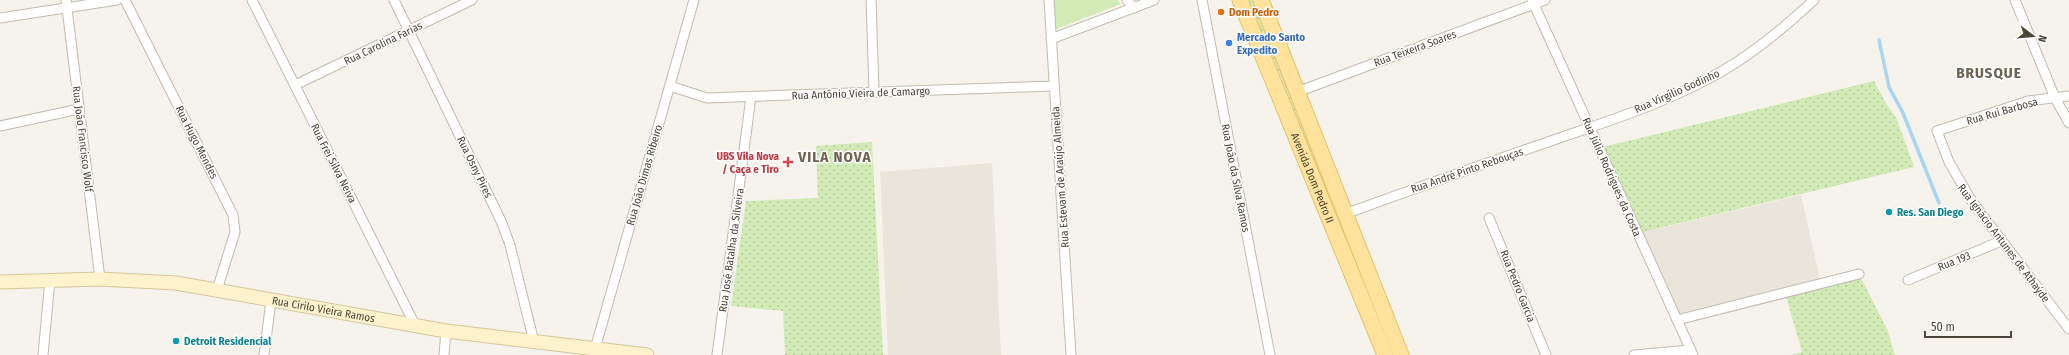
<svg xmlns="http://www.w3.org/2000/svg" width="2069" height="355" font-family="'Fira Sans Condensed',sans-serif">
<style>
.residential{fill:#eae5da}
.grass{fill:url(#grass-dots)}
.park{fill:#d2eab5}
.lines{fill:none;stroke-linecap:round;stroke-linejoin:round}
.stream{stroke:#a9d4f2;stroke-width:3.5}
.street-casing{stroke:#c2bbae;stroke-width:11}
.secondary-casing{stroke:#d6c79b;stroke-width:15}
.primary-casing{stroke:#e6c16a;stroke-width:17}
.street{stroke:#fff;stroke-width:9}
.secondary{stroke:#fff3cd;stroke-width:13}
.primary{stroke:#ffe39c;stroke-width:15}
.food-dot{fill:#e8710a;stroke:#fff;stroke-width:1.5}
.shop-dot{fill:#3f7fe0;stroke:#fff;stroke-width:1.5}
.health-dot{fill:#e0444e;stroke:#fff;stroke-width:1.5}
.culture-dot{fill:#0f9aa8;stroke:#fff;stroke-width:1.5}
.labels{text-anchor:middle;stroke-width:3;stroke-linejoin:round;paint-order:stroke}
.food-label{font-size:11px;font-weight:bold;fill:#c56008;stroke:#fff;text-anchor:start}
.shop-label{font-size:11px;font-weight:bold;fill:#366cbe;stroke:#fff;text-anchor:start}
.street-label{font-size:11px;fill:#4b4439;stroke:#fff}
.health-label{font-size:11px;font-weight:bold;fill:#be3a42;stroke:#fff;text-anchor:end}
.culture-label{font-size:11px;font-weight:bold;fill:#0d838f;stroke:#fff;text-anchor:start}
.district-label{font-size:15px;font-weight:bold;letter-spacing:1px;fill:#6e6250;stroke:#fff}
</style>
<defs>
<pattern id="grass-dots" width="8" height="8" patternUnits="userSpaceOnUse"><rect width="8" height="8" fill="#d2eab5"/><path d="M2 2h.1M6 6h.1" fill="none" stroke="#b6ca9c" stroke-width="1.8" stroke-linecap="round"/></pattern>
</defs>
<rect width="100%" height="100%" fill="#f6f3ec"/>
<g class="residential">
<path d="M992,163L1001,355H888L880,172Z"/>
<path d="M1801,195L1821,284L1677,320L1638,233Z"/>
</g>
<g class="grass">
<path d="M1248,0H1253L1397,355H1391L1279,73Z"/>
<path d="M1874,81L1887,105L1896,117L1914,167L1638,233L1599,148Z"/>
<path d="M872,142L883,355H785L783,311L731,306L746,201L818,198L816,146Z"/>
<path d="M1859,274L1887,329L1895,355H1791L1802,352L1785,293Z"/>
</g>
<path class="park" d="M1054,0H1117L1121,4L1056,29Z"/>
<g class="lines">
<path class="stream" d="M1879,40L1889,87L1903,113L1939,203"/>
<g class="street-casing">
<g id="street">
<path d="M66,0L100,279"/>
<path d="M125,0L233,215L235,232L217,290"/>
<path d="M252,0L416,327"/>
<path d="M394,0L501,221L510,245L534,342"/>
<path d="M871,0L874,92"/>
<path d="M1049,0L1071,355"/>
<path d="M1127,0L1134,8"/>
<path d="M1202,0L1270,355"/>
<path d="M1532,0L1693,355"/>
<path d="M2015,0L2055,98L2069,123"/>
<path d="M0,18L117,0"/>
<path d="M1051,39L1154,0"/>
<path d="M295,85L472,0"/>
<path d="M670,86L707,98L1054,86"/>
<path d="M1297,92L1545,0"/>
<path d="M2069,96L2028,101L1937,131L1949,162L1971,200L2069,329"/>
<path d="M0,126L79,109"/>
<path d="M1345,214C1411,190 1478,166 1545,143C1605,122 1668,103 1724,70C1757,51 1786,26 1814,0"/>
<path d="M1489,218L1546,355"/>
<path d="M1908,280L2001,241"/>
<path d="M1677,320L1859,274"/>
<path d="M595,349L694,0"/>
<path d="M43,355L50,280"/>
<path d="M264,355L271,301"/>
<path d="M444,355L446,331"/>
<path d="M717,355L751,97"/>
<path d="M1634,355L1690,350"/>
</g>
</g>
<g class="secondary-casing">
<g id="secondary">
<path id="s1" d="M0,282L100,279L176,283L446,331L647,355"/>
</g>
</g>
<g class="primary-casing">
<g id="primary">
<path id="s2" d="M1240,0L1385,355"/>
<path d="M1261,0L1401,355"/>
</g>
</g>
<use href="#street" class="street"/>
<use href="#secondary" class="secondary"/>
<use href="#primary" class="primary"/>
</g>
<circle class="food-dot" cx="1221" cy="12" r="4"/>
<circle class="shop-dot" cx="1229" cy="43" r="4"/>
<path class="health-dot" d="M786 156h4v4h4v4h-4v4h-4v-4h-4v-4h4z"/>
<g class="culture-dot">
<circle cx="1889" cy="212" r="4"/>
<circle cx="176" cy="341" r="4"/>
</g>
<g class="labels">
<g class="food-label">
<text x="1229" y="16">Dom Pedro</text>
</g>
<g class="shop-label">
<text x="1237" y="41">Mercado Santo<tspan x="1237" dy="13">Expedito</tspan></text>
</g>
<g class="street-label">
<text transform="translate(383 43) rotate(-26)" y="4">Rua Carolina Farias</text>
<text transform="translate(1415 48) rotate(-20)" y="4">Rua Teixeira Soares</text>
<text transform="translate(1677 91) rotate(-24)" y="4">Rua Virgílio Godinho</text>
<text transform="translate(861 93) rotate(-2)" y="4">Rua Antônio Vieira de Camargo</text>
<text transform="translate(2002 111) rotate(-16)" y="4">Rua Rui Barbosa</text>
<text transform="translate(83 139) rotate(83)" y="4">Rua João Francisco Wolf</text>
<text transform="translate(197 142) rotate(63)" y="4">Rua Hugo Mendes</text>
<text transform="translate(334 163) rotate(63)" y="4">Rua Frei Silva Neiva</text>
<text transform="translate(475 167) rotate(64)" y="4">Rua Osny Pires</text>
<text transform="translate(1467 170) rotate(-19)" y="4">Rua André Pinto Rebouças</text>
<text transform="translate(644 175) rotate(-74)" y="4">Rua João Dimas Ribeiro</text>
<text transform="translate(1060 177) rotate(-94)" y="4">Rua Estevam de Araújo Almeida</text>
<text dy="4" stroke="none"><textPath href="#s2" startOffset="192">Avenida Dom Pedro II</textPath></text>
<text transform="translate(1612 177) rotate(66)" y="4">Rua Júlio Rodrigues da Costa</text>
<text transform="translate(1236 178) rotate(79)" y="4">Rua João da Silva Ramos</text>
<text transform="translate(2004 243) rotate(53)" y="4">Rua Ignácio Antunes de Athaýde</text>
<text transform="translate(731 250) rotate(-82)" y="4">Rua José Batalha da Silveira</text>
<text transform="translate(1954 261) rotate(-22)" y="4">Rua 193</text>
<text transform="translate(1518 286) rotate(68)" y="4">Rua Pedro Garcia</text>
<text dy="4" stroke="none"><textPath href="#s1" startOffset="326">Rua Cirilo Vieira Ramos</textPath></text>
</g>
<g class="health-label">
<text x="779" y="160">UBS Vila Nova<tspan x="779" dy="13">/ Caça e Tiro</tspan></text>
</g>
<g class="culture-label">
<text x="1897" y="216">Res. San Diego</text>
<text x="184" y="345">Detroit Residencial</text>
</g>
<g class="district-label">
<text x="1989" y="78">BRUSQUE</text>
<text x="835" y="162">VILA NOVA</text>
</g>
</g>
<g transform="translate(2033 36) rotate(106)" stroke="#ffffff" stroke-width="3" paint-order="stroke">
<path d="M0-3L7 15L0 10L-7 15Z" fill="#4b4439"/>
<text y="-6" font-size="11" font-weight="bold" text-anchor="middle" fill="#4b4439">N</text>
</g>
<path d="M1925 331v6h86v-6" fill="none" stroke="#4b4439" stroke-width="2"/>
<text x="1931" y="331" font-size="12" fill="#4b4439" stroke="#ffffff" stroke-width="3" paint-order="stroke">50 m</text>
</svg>
